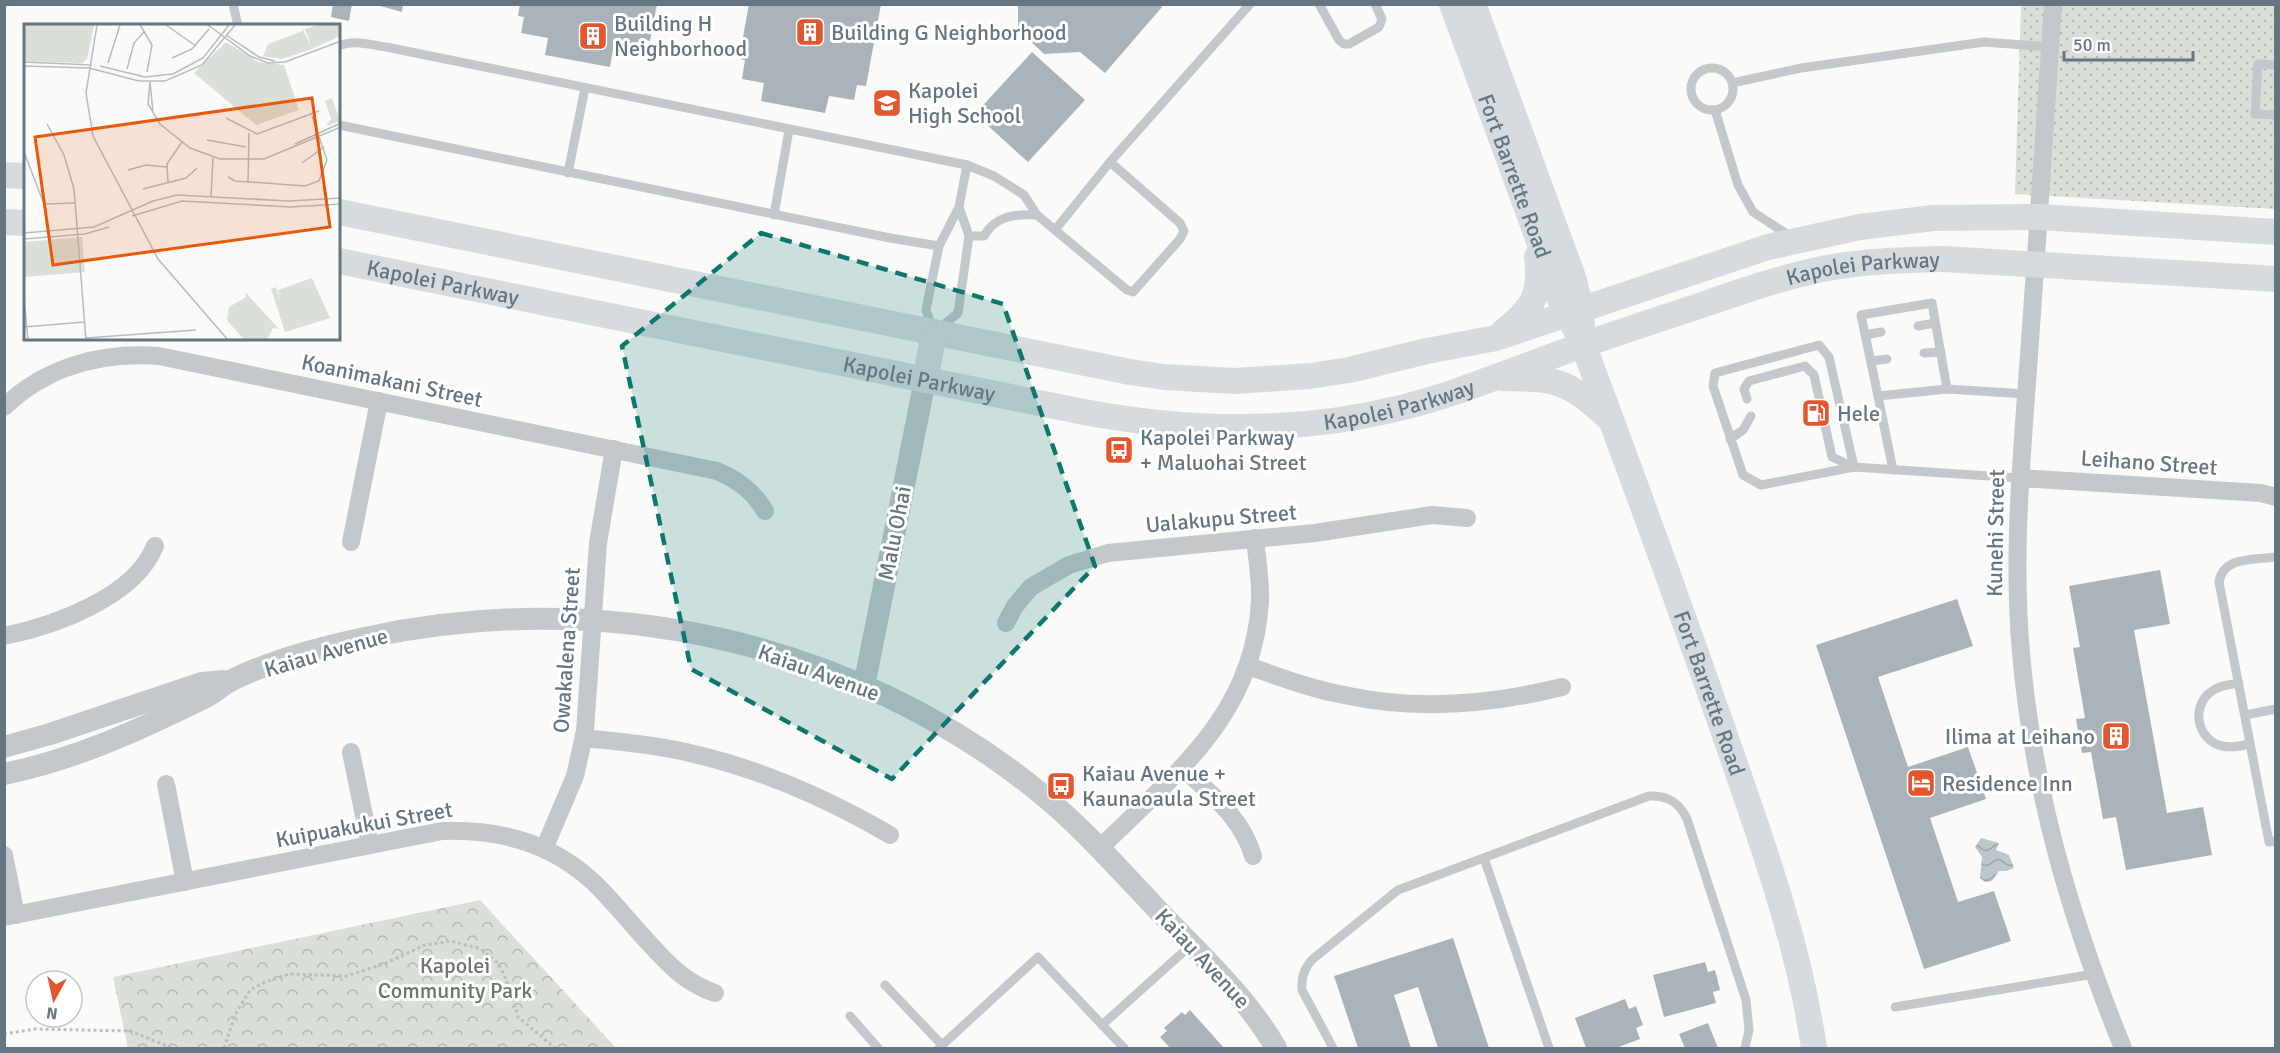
<svg xmlns="http://www.w3.org/2000/svg" width="2280" height="1053" font-family="Signika,sans-serif">
<style>
.grass{fill:url(#grass-dots)}
.park{fill:url(#park-crowns)}
.water{fill:url(#water-waves)}
.building{fill:#aab3b9}
.lines{fill:none;stroke-linecap:round;stroke-linejoin:round}
.path{stroke:#bbbfc2;stroke-width:3;stroke-dasharray:3 3;stroke-linecap:butt}
.service{stroke:#c3c8cc;stroke-width:9}
.minor{stroke:#c3c8cc;stroke-width:18}
.tertiary{stroke:#c3c8cc;stroke-width:22}
.secondary{stroke:#d6dbdf;stroke-width:26}
.marked{fill:#0f766e;fill-opacity:0.2;stroke:#0f766e;stroke-width:4.5;stroke-dasharray:12 8;stroke-linejoin:round}
.labels{text-anchor:middle;stroke-width:6;stroke-linejoin:round;paint-order:stroke}
.poi-label{font-size:22px;fill:#657683;stroke:#fff;text-anchor:start}
.street-label{font-size:22px;fill:#657683;stroke:#fff}
.park-label{font-size:22px;fill:#687a64;stroke:#fff}
.inset-road{fill:none;stroke:#b5bdc2;stroke-width:1.5}
.view{fill:#e8590c;fill-opacity:0.15;stroke:#e8590c;stroke-width:3}
.inset-edge{fill:none;stroke:#657683;stroke-width:3}
</style>
<defs>
<pattern id="grass-dots" width="8" height="8" patternUnits="userSpaceOnUse" patternTransform="scale(1.5)"><rect width="8" height="8" fill="#dadfd7"/><path d="M2 2h.1M6 6h.1" fill="none" stroke="#b4b9b4" stroke-width="1.8" stroke-linecap="round"/></pattern>
<pattern id="park-crowns" width="20" height="18" patternUnits="userSpaceOnUse" patternTransform="scale(1.5)"><rect width="20" height="18" fill="#dadfd7"/><path d="M2 6a3 3 0 1 1 6 0M12 15a3 3 0 1 1 6 0" fill="none" stroke="#b4b9b4"/></pattern>
<pattern id="water-waves" width="16" height="10" patternUnits="userSpaceOnUse" patternTransform="scale(1.5)"><rect width="16" height="10" fill="#bbc7cb"/><path d="M0 5q4-4 8 0t8 0" fill="none" stroke="#9ca6aa"/></pattern>
</defs>
<rect width="100%" height="100%" fill="#fafaf8"/>
<path class="grass" d="M2021,5H2275V209L2015,194Z"/>
<path class="park" d="M480,900L616,1048H128L113,977Z"/>
<path class="water" d="M1981,838L1999,843L1996,850L2009,855L2014,868L2007,871H1999L1992,881L1985,882L1980,878L1982,857L1975,847Z"/>
<g class="building">
<path d="M333,4H352L349,21L331,17Z"/>
<path d="M373,4H403L402,12Z"/>
<path d="M520,4H657L650,41L641,39L638,54L613,49L610,67L545,55L548,38L521,33L524,17L518,16Z"/>
<path d="M749,4H881L866,86L857,85L854,100L829,96L825,113L761,101L764,83L742,79L745,60L739,59Z"/>
<path d="M1018,4H1159L1162,7L1105,73L1080,52L1044,54L1018,29Z"/>
<path d="M1032,52L1085,100L1028,162L975,114Z"/>
<path d="M2160,570L2170,624L2134,630L2167,813L2203,807L2212,855L2126,870L2116,817L2103,819L2091,752L2082,753L2076,719L2085,718L2073,648L2080,647L2069,586Z"/>
<path d="M1957,599L1973,646L1878,677L1908,767L1968,747L1986,799L1930,818L1958,902L1994,891L2011,941L1924,969L1816,645Z"/>
<path d="M1453,938L1489,1048H1438L1418,987L1394,995L1411,1048H1358L1334,976Z"/>
<path d="M1705,962L1708,972L1715,970L1720,990L1713,992L1716,1003L1664,1017L1653,975Z"/>
<path d="M1625,999L1629,1009L1636,1006L1643,1025L1636,1028L1640,1039L1616,1048H1586L1575,1018Z"/>
<path d="M1190,1010L1224,1048H1170L1160,1037L1167,1031L1164,1028L1182,1012L1185,1015Z"/>
<path d="M1708,1023L1718,1048H1685L1679,1034Z"/>
</g>
<g class="lines">
<g class="path">
<path d="M4,1034L35,1029L130,1031L172,1048"/>
<path d="M224,1048L235,1015L250,990L265,982L289,974L346,976L384,964L425,945L451,941L481,949L499,964L511,991L518,1017L555,1048"/>
</g>
<g class="service">
<path d="M233,4L238,26"/>
<path d="M1319,4L1339,40L1344,44H1349L1379,27L1382,19L1375,4"/>
<path d="M339,46C354,39 370,45 386,47L967,165L994,176L1024,195L1037,215L1127,290L1133,292L1180,239L1184,231L1180,223L1110,162"/>
<path d="M2276,65L2258,64L2255,114L2276,115"/>
<circle cx="1712" cy="89" r="21"/>
<path d="M1732,83L1801,68L1984,42L2050,47"/>
<path d="M1715,110L1738,185L1753,212L1793,238"/>
<path d="M339,125L890,238L939,246"/>
<path d="M568,173L585,88"/>
<path d="M959,207L969,236L958,313L934,333L926,310L939,246L959,207L967,165"/>
<path d="M774,215L789,130"/>
<path d="M1055,230L1110,162L1250,4"/>
<path d="M969,236H984C996,215 1015,214 1037,215"/>
<path d="M1918,326L1935,323"/>
<path d="M1865,335L1881,332"/>
<path d="M1924,353L1941,352"/>
<path d="M1871,361L1887,359"/>
<path d="M1878,396L1861,315L1932,303L1947,389"/>
<path d="M1747,399L1744,389L1749,381L1805,366L1814,375L1832,457L1854,467"/>
<path d="M1730,439L1743,430L1751,416"/>
<path d="M1854,467L1829,357L1819,345L1715,373L1713,386L1743,475L1761,485L1854,467L2019,478"/>
<path d="M1893,470L1878,396L1947,389L2026,394"/>
<path d="M2276,557C2255,560 2223,556 2219,582L2269,842L2276,841"/>
<path d="M2239,683C2229,685 2220,685 2212,691C2190,706 2197,740 2222,746C2232,748 2241,746 2250,744"/>
<path d="M2245,715L2276,709"/>
<path d="M1484,858L1549,1048"/>
<path d="M885,985L942,1045"/>
<path d="M1895,1007L2094,974"/>
<path d="M850,1016L878,1048"/>
<path d="M1102,1025L1191,945"/>
<path d="M939,1048L1038,957L1124,1048"/>
<path d="M1333,1048L1302,990C1301,977 1304,967 1314,958L1398,890L1649,796C1667,795 1679,802 1687,819L1746,1000L1749,1030L1745,1048"/>
</g>
<g class="minor">
<path d="M2053,4C2046,121 2037,238 2029,355C2022,456 2012,551 2021,653C2033,792 2071,920 2123,1048"/>
<path d="M4,407C47,366 102,352 159,356L717,471C738,480 753,491 765,511"/>
<path d="M2019,478L2261,493L2276,497"/>
<path d="M351,542L379,401"/>
<path d="M1006,623L1015,606L1031,587L1069,565L1108,553L1315,533L1432,515L1467,518"/>
<path d="M4,636C54,626 135,597 155,546"/>
<path d="M1248,666C1280,677 1311,689 1344,695C1417,711 1490,705 1562,687"/>
<path d="M584,738C621,742 658,745 694,754C763,770 828,799 890,835"/>
<path d="M351,752L370,845"/>
<path d="M1182,767C1210,794 1242,817 1253,856"/>
<path d="M166,784L185,882"/>
<path d="M544,849L575,776L585,731L598,543L614,449"/>
<path d="M1099,849C1174,774 1253,717 1260,602C1261,582 1257,559 1255,538"/>
<path d="M4,855L16,915"/>
<path d="M4,917L442,831C497,829 549,842 591,880C611,898 628,921 647,941C667,963 685,983 715,993"/>
</g>
<g class="tertiary">
<path d="M864,686L925,380"/>
<path d="M4,747L50,734L202,683L224,681"/>
<path d="M4,774C76,759 137,731 202,699C213,694 222,685 232,680C271,661 322,647 365,638C598,586 852,640 1039,792C1081,826 1116,866 1153,905C1196,951 1245,994 1276,1048"/>
</g>
<g class="secondary">
<path id="s1" d="M1452,4L1561,301L1583,344C1633,478 1682,612 1729,747C1763,845 1799,945 1814,1048"/>
<path d="M1473,4L1574,280L1581,310L1582,326"/>
<path d="M4,175L26,176"/>
<path d="M339,212L1130,372L1164,377L1235,381L1310,376L1349,370L1427,351L1496,338L1768,247L1860,227L1933,218L2040,217L2276,232"/>
<path d="M4,222L26,223"/>
<path id="s2" d="M339,261L1084,412C1190,432 1295,434 1400,408C1451,396 1500,375 1550,357C1598,339 1647,323 1696,307C1737,293 1779,278 1822,269C1861,261 1904,260 1944,259L2276,279"/>
<path d="M1503,332C1532,309 1542,295 1537,257"/>
<path d="M1504,378C1523,379 1547,377 1565,386C1582,393 1597,408 1611,420"/>
<path d="M925,380L934,333"/>
</g>
</g>
<path class="marked" d="M761,233L1003,304L1095,566L892,779L691,669L622,346Z"/>
<defs>
<g id="building-square" transform="scale(1.5)"><rect x="-9" y="-9" width="18" height="18" rx="4" fill="#e4572e" stroke="#fff"/><path d="M-4-6H4V6H1V3H-1V6H-4ZM-2.5-4.3h1.7v1.8h-1.7ZM.8-4.3h1.7v1.8H.8ZM-2.5-1h1.7V.8h-1.7ZM.8-1h1.7V.8H.8Z" fill="#fff"/></g>
<g id="school-square" transform="scale(1.5)"><rect x="-9" y="-9" width="18" height="18" rx="4" fill="#e4572e" stroke="#fff"/><path d="M0-5L7-2L0 1L-7-2ZM-4 1L0 2.5L4 1V4Q0 6-4 4Z" fill="#fff"/></g>
<g id="fuel-square" transform="scale(1.5)"><rect x="-9" y="-9" width="18" height="18" rx="4" fill="#e4572e" stroke="#fff"/><path d="M-5.5-6h7V0h2V4h1.3V-2.5L3-4.5l.8-.8L6-3V5H2.5V1h-1V6h-7ZM-4.2-4.7v3.2H.2V-4.7Z" fill="#fff"/></g>
<g id="bus-square" transform="scale(1.5)"><rect x="-9" y="-9" width="18" height="18" rx="4" fill="#e4572e" stroke="#fff"/><path d="M-5-6H5V4H4V6H2V4H-2V6H-4V4H-5ZM-3.5-4V0h7V-4ZM-3.5 1.2v1.5H-2V1.2ZM2 1.2v1.5H3.5V1.2Z" fill="#fff"/></g>
<g id="hotel-square" transform="scale(1.5)"><rect x="-9" y="-9" width="18" height="18" rx="4" fill="#e4572e" stroke="#fff"/><path d="M-6-4.5h1.5V1H6V5H4.5V3h-9V5H-6ZM-4 0a1.8 1.8 0 1 1 3.6 0ZM.5 0V-2.5h3Q6-2.5 6 0Z" fill="#fff"/></g>
</defs>
<g fill-rule="evenodd">
<use href="#building-square" x="810" y="32"/>
<use href="#building-square" x="593" y="36"/>
<use href="#school-square" x="887" y="103"/>
<use href="#fuel-square" x="1816" y="413"/>
<use href="#bus-square" x="1119" y="450"/>
<use href="#building-square" x="2116" y="736"/>
<use href="#hotel-square" x="1921" y="783"/>
<use href="#bus-square" x="1061" y="786"/>
</g>
<g class="labels">
<g class="poi-label">
<text x="614" y="31">Building H<tspan x="614" dy="25">Neighborhood</tspan></text>
<text x="831" y="40">Building G Neighborhood</text>
<text x="908" y="98">Kapolei<tspan x="908" dy="25">High School</tspan></text>
<text x="1837" y="421">Hele</text>
<text x="1140" y="445">Kapolei Parkway<tspan x="1140" dy="25">+ Maluohai Street</tspan></text>
<text x="2095" y="744" text-anchor="end">Ilima at Leihano</text>
<text x="1082" y="781">Kaiau Avenue +<tspan x="1082" dy="25">Kaunaoaula Street</tspan></text>
<text x="1942" y="791">Residence Inn</text>
</g>
<g class="street-label">
<text dy="8" stroke="none"><textPath href="#s1" startOffset="183">Fort Barrette Road</textPath></text>
<text dy="8" stroke="none"><textPath href="#s2" startOffset="1564">Kapolei Parkway</textPath></text>
<text dy="8" stroke="none"><textPath href="#s2" startOffset="106">Kapolei Parkway</textPath></text>
<text dy="8" stroke="none"><textPath href="#s2" startOffset="592">Kapolei Parkway</textPath></text>
<text transform="translate(392 380) rotate(12)" y="8">Koanimakani Street</text>
<text dy="8" stroke="none"><textPath href="#s2" startOffset="1078">Kapolei Parkway</textPath></text>
<text transform="translate(2149 462) rotate(4)" y="8">Leihano Street</text>
<text transform="translate(1221 518) rotate(-5)" y="8">Ualakupu Street</text>
<text transform="translate(894 533) rotate(-79)" y="8">Malu Ohai</text>
<text transform="translate(1995 533) rotate(-89)" y="8">Kunehi Street</text>
<text transform="translate(566 650) rotate(-86)" y="8">Owakalena Street</text>
<text transform="translate(326 652) rotate(-16)" y="8">Kaiau Avenue</text>
<text transform="translate(819 672) rotate(20)" y="8">Kaiau Avenue</text>
<text dy="8" stroke="none"><textPath href="#s1" startOffset="736">Fort Barrette Road</textPath></text>
<text transform="translate(364 824) rotate(-10)" y="8">Kuipuakukui Street</text>
<text transform="translate(1203 958) rotate(47)" y="8">Kaiau Avenue</text>
</g>
<g class="park-label">
<text x="455" y="973">Kapolei<tspan x="455" dy="25">Community Park</tspan></text>
</g>
</g>
<g transform="translate(24 24)">
<rect width="316" height="316" fill="#fafaf8"/>
<path d="M294,1H316V12L288,25L281,5ZM58,213L61,248L0,253V218Z" fill="#dadfd7"/>
<path d="M0,1H70L63,35L58,39L0,37ZM277,1L288,25L258,35L239,32L244,20L279,7ZM202,18L234,38L260,41L275,86L232,101L170,49ZM308,74L316,97L302,102L307,95L301,77Z" fill="#dadfd7"/>
<path d="M0,1H70L68,9L50,17L0,30ZM288,254L306,294L261,308L247,265L252,263L256,276L254,266ZM221,268L255,305L249,304L243,316H220L203,296L205,283L222,273Z" fill="#dadfd7"/>
<path class="inset-road" d="M73,1L62,69L69,112L134,235L204,316M116,1L128,21L123,48M142,1L172,22M184,1L226,32L244,39L261,38L317,17M202,11L235,33L251,37M148,34L168,25L185,5M0,38L68,41M84,39L96,1M0,42L65,44L115,57H141L178,41L211,1M76,42L121,53L149,50L179,34L205,1M103,45L110,19L121,7M126,58L124,80L136,100L166,124L196,135H240L317,103M126,58L129,88M202,94L233,110L295,87M23,100L40,131L50,165L62,316M183,116L222,123M271,120L317,99M0,128L20,180L52,179M278,139L300,123M104,146L122,141L143,143M204,153L211,157L281,162L295,157L303,136L288,92M144,158L143,140L158,118M224,158L225,109M119,165L162,154L173,144M187,172L189,134M108,192L158,177L266,183L317,180M0,209L70,203L129,177L153,171L265,177L317,174M0,215L61,210L85,203M0,275L4,316M0,303L61,298M62,314L172,306"/>
<path class="view" d="M288,74L306,203L29,241L11,113Z"/>
<rect width="316" height="316" class="inset-edge"/>
</g>
<rect width="2280" height="1053" fill="none" stroke="#657683" stroke-width="12"/>
<g transform="translate(54 999) rotate(188)"><circle r="28" fill="#ffffff" stroke="#c1c8cd" stroke-width="1.5"/>
<path d="M0-4.5L10 22L0 15L-10 22Z" fill="#e4572e"/>
<text y="-9" font-size="16" font-weight="bold" text-anchor="middle" fill="#657683">N</text>
</g>
<path d="M2064 51v9h129v-9" fill="none" stroke="#657683" stroke-width="3"/>
<text x="2073" y="51" font-size="18" fill="#657683" stroke="#ffffff" stroke-width="4.5" paint-order="stroke">50 m</text>
</svg>
